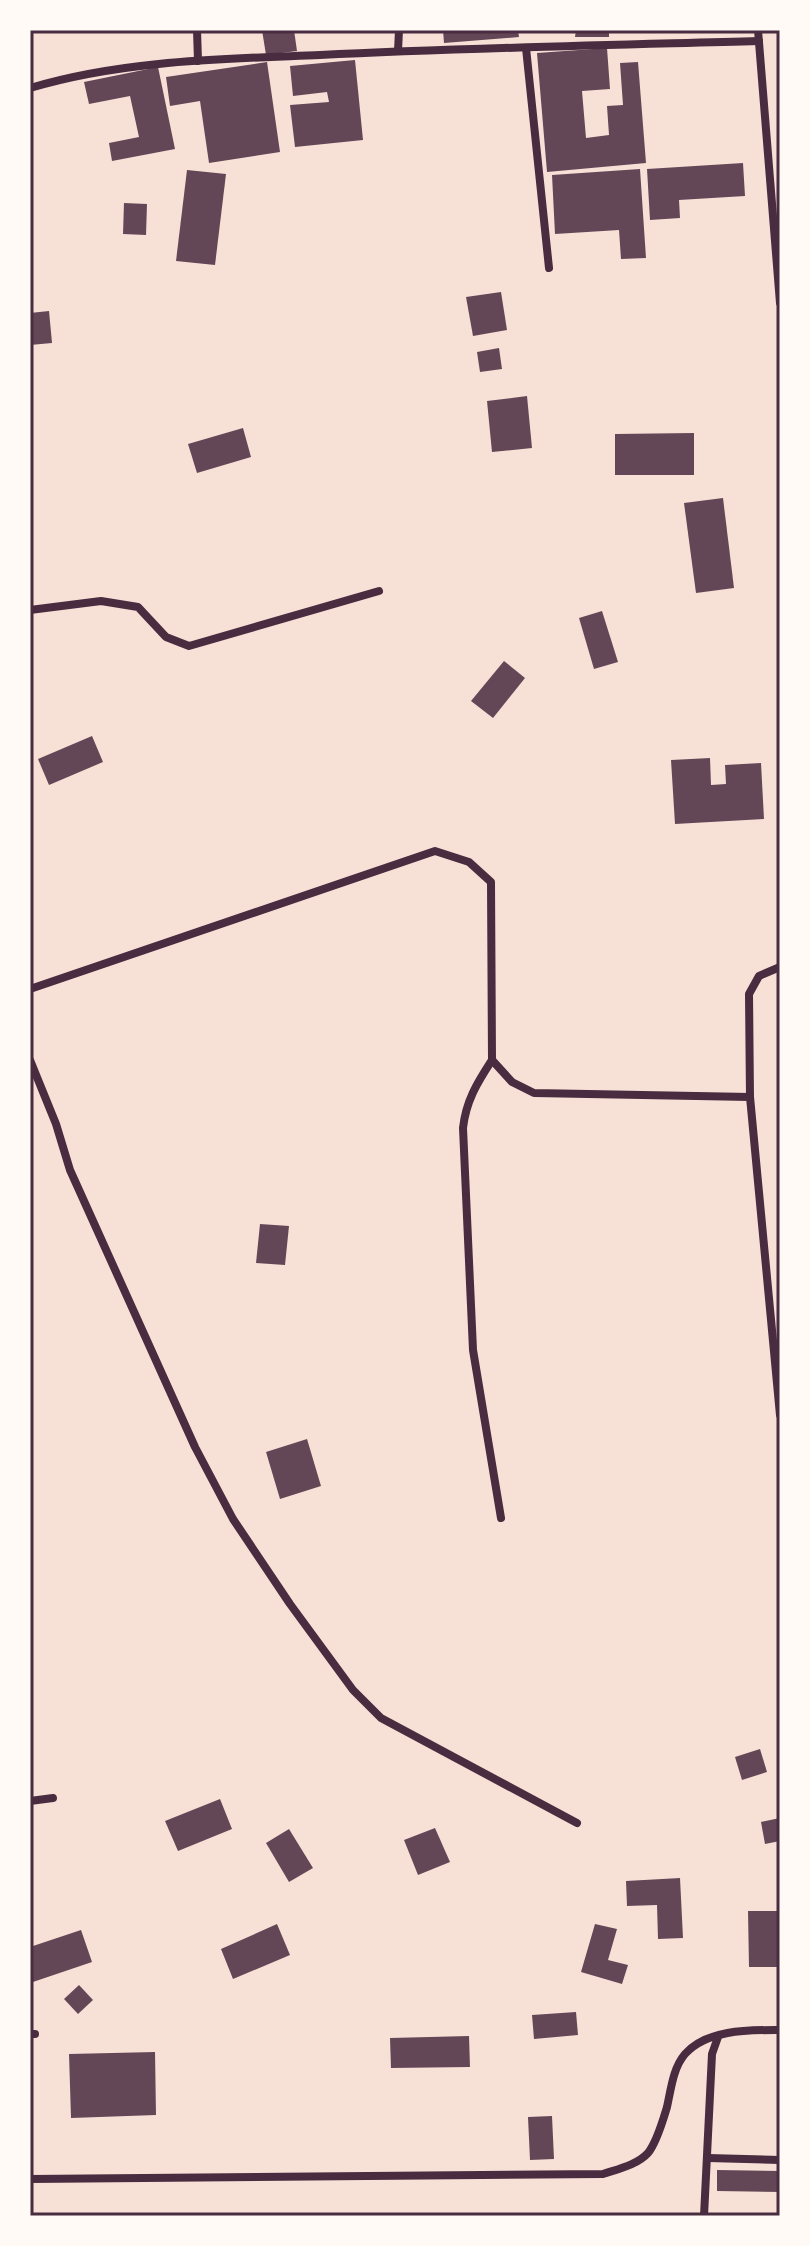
<svg xmlns="http://www.w3.org/2000/svg" width="810" height="2246" font-family="Bitter,serif">
<style>
.building{fill:#644757}
.lines{fill:none;stroke-linecap:round;stroke-linejoin:round}
.minor{stroke:#4a2c40;stroke-width:8}
.neatline{fill:none;stroke:#4a2c40;stroke-width:3}
</style>
<rect width="100%" height="100%" fill="#f7e1d7"/>
<g class="building">
<path d="M262,30H294L297,51L266,55Z"/>
<path d="M443,30H518L519,37L444,43Z"/>
<path d="M576,30H609V37H575Z"/>
<path d="M607,48L610,89L582,91L586,138L609,135L607,106L623,105L620,63L638,62L646,163L547,172L537,53Z"/>
<path d="M355,60L363,140L295,147L290,105L329,102L327,92L293,96L290,66Z"/>
<path d="M267,62L280,152L209,163L200,101L170,106L166,77Z"/>
<path d="M158,67L175,149L112,161L109,143L139,137L130,96L89,104L84,82Z"/>
<path d="M743,163L745,196L679,200L680,218L650,220L647,169Z"/>
<path d="M640,169L646,258L621,259L619,230L555,234L552,175Z"/>
<path d="M187,170L226,174L215,265L176,261Z"/>
<path d="M124,203L147,204L146,235L123,234Z"/>
<path d="M501,292L507,330L473,336L466,297Z"/>
<path d="M49,311L52,343L30,345V313Z"/>
<path d="M499,348L502,369L480,372L477,352Z"/>
<path d="M527,396L532,448L492,452L487,401Z"/>
<path d="M243,428L251,457L197,473L188,444Z"/>
<path d="M694,433V475H615V434Z"/>
<path d="M723,498L734,588L696,593L684,503Z"/>
<path d="M602,611L618,662L594,669L579,618Z"/>
<path d="M504,661L525,678L493,718L471,701Z"/>
<path d="M92,736L103,762L49,785L38,759Z"/>
<path d="M710,758L711,785L726,784L725,765L761,763L764,819L675,824L671,760Z"/>
<path d="M260,1224L289,1226L285,1265L256,1263Z"/>
<path d="M307,1439L321,1486L280,1499L266,1452Z"/>
<path d="M760,1749L767,1772L742,1780L735,1757Z"/>
<path d="M220,1799L232,1829L178,1851L165,1821Z"/>
<path d="M780,1818V1841L765,1844L761,1822Z"/>
<path d="M435,1828L450,1862L418,1875L404,1840Z"/>
<path d="M289,1829L313,1868L289,1882L266,1843Z"/>
<path d="M680,1878L683,1938L658,1939L657,1905L627,1906L626,1881Z"/>
<path d="M748,1911H780V1967H749Z"/>
<path d="M277,1924L290,1955L233,1979L221,1949Z"/>
<path d="M595,1924L617,1929L608,1960L628,1965L622,1984L581,1972Z"/>
<path d="M81,1930L92,1962L30,1983V1947Z"/>
<path d="M79,1985L93,2000L78,2014L64,1999Z"/>
<path d="M576,2012L578,2035L534,2039L532,2015Z"/>
<path d="M469,2036L470,2067L391,2068L390,2038Z"/>
<path d="M155,2052L156,2115L71,2118L69,2054Z"/>
<path d="M552,2116L554,2159L530,2160L528,2117Z"/>
<path d="M717,2170L780,2171V2192L717,2191Z"/>
</g>
<g class="lines">
<g class="minor">
<path d="M197,30L198,61"/>
<path d="M758,30L780,303"/>
<path d="M526,48L549,268"/>
<path d="M398,51L399,30"/>
<path d="M30,88C123,60 224,59 320,55C466,48 612,45 759,41"/>
<path d="M30,610L101,601L138,607L166,637L189,646L379,591"/>
<path d="M30,989L435,851L469,862L491,882L492,1060L512,1082L534,1093L750,1097L749,994L759,976L780,967"/>
<path d="M30,1060L56,1124L70,1170L195,1447L233,1519L290,1604L353,1690L381,1718L577,1823"/>
<path d="M492,1060C477,1083 466,1101 463,1128L473,1350L501,1518"/>
<path d="M750,1097L780,1415"/>
<path d="M30,1801L53,1798"/>
<path d="M30,2034H35"/>
<path d="M708,2158L780,2160"/>
<path d="M30,2179L603,2174C618,2169 637,2165 648,2153C657,2142 663,2120 667,2107C671,2089 673,2068 685,2054C707,2029 750,2030 780,2030"/>
<path d="M704,2216L712,2054L718,2037"/>
</g>
</g>
<rect width="810" height="2246" fill="none" stroke="#fffaf5" stroke-width="64"/>
<rect x="32" y="32" width="746" height="2182" class="neatline"/>
</svg>
